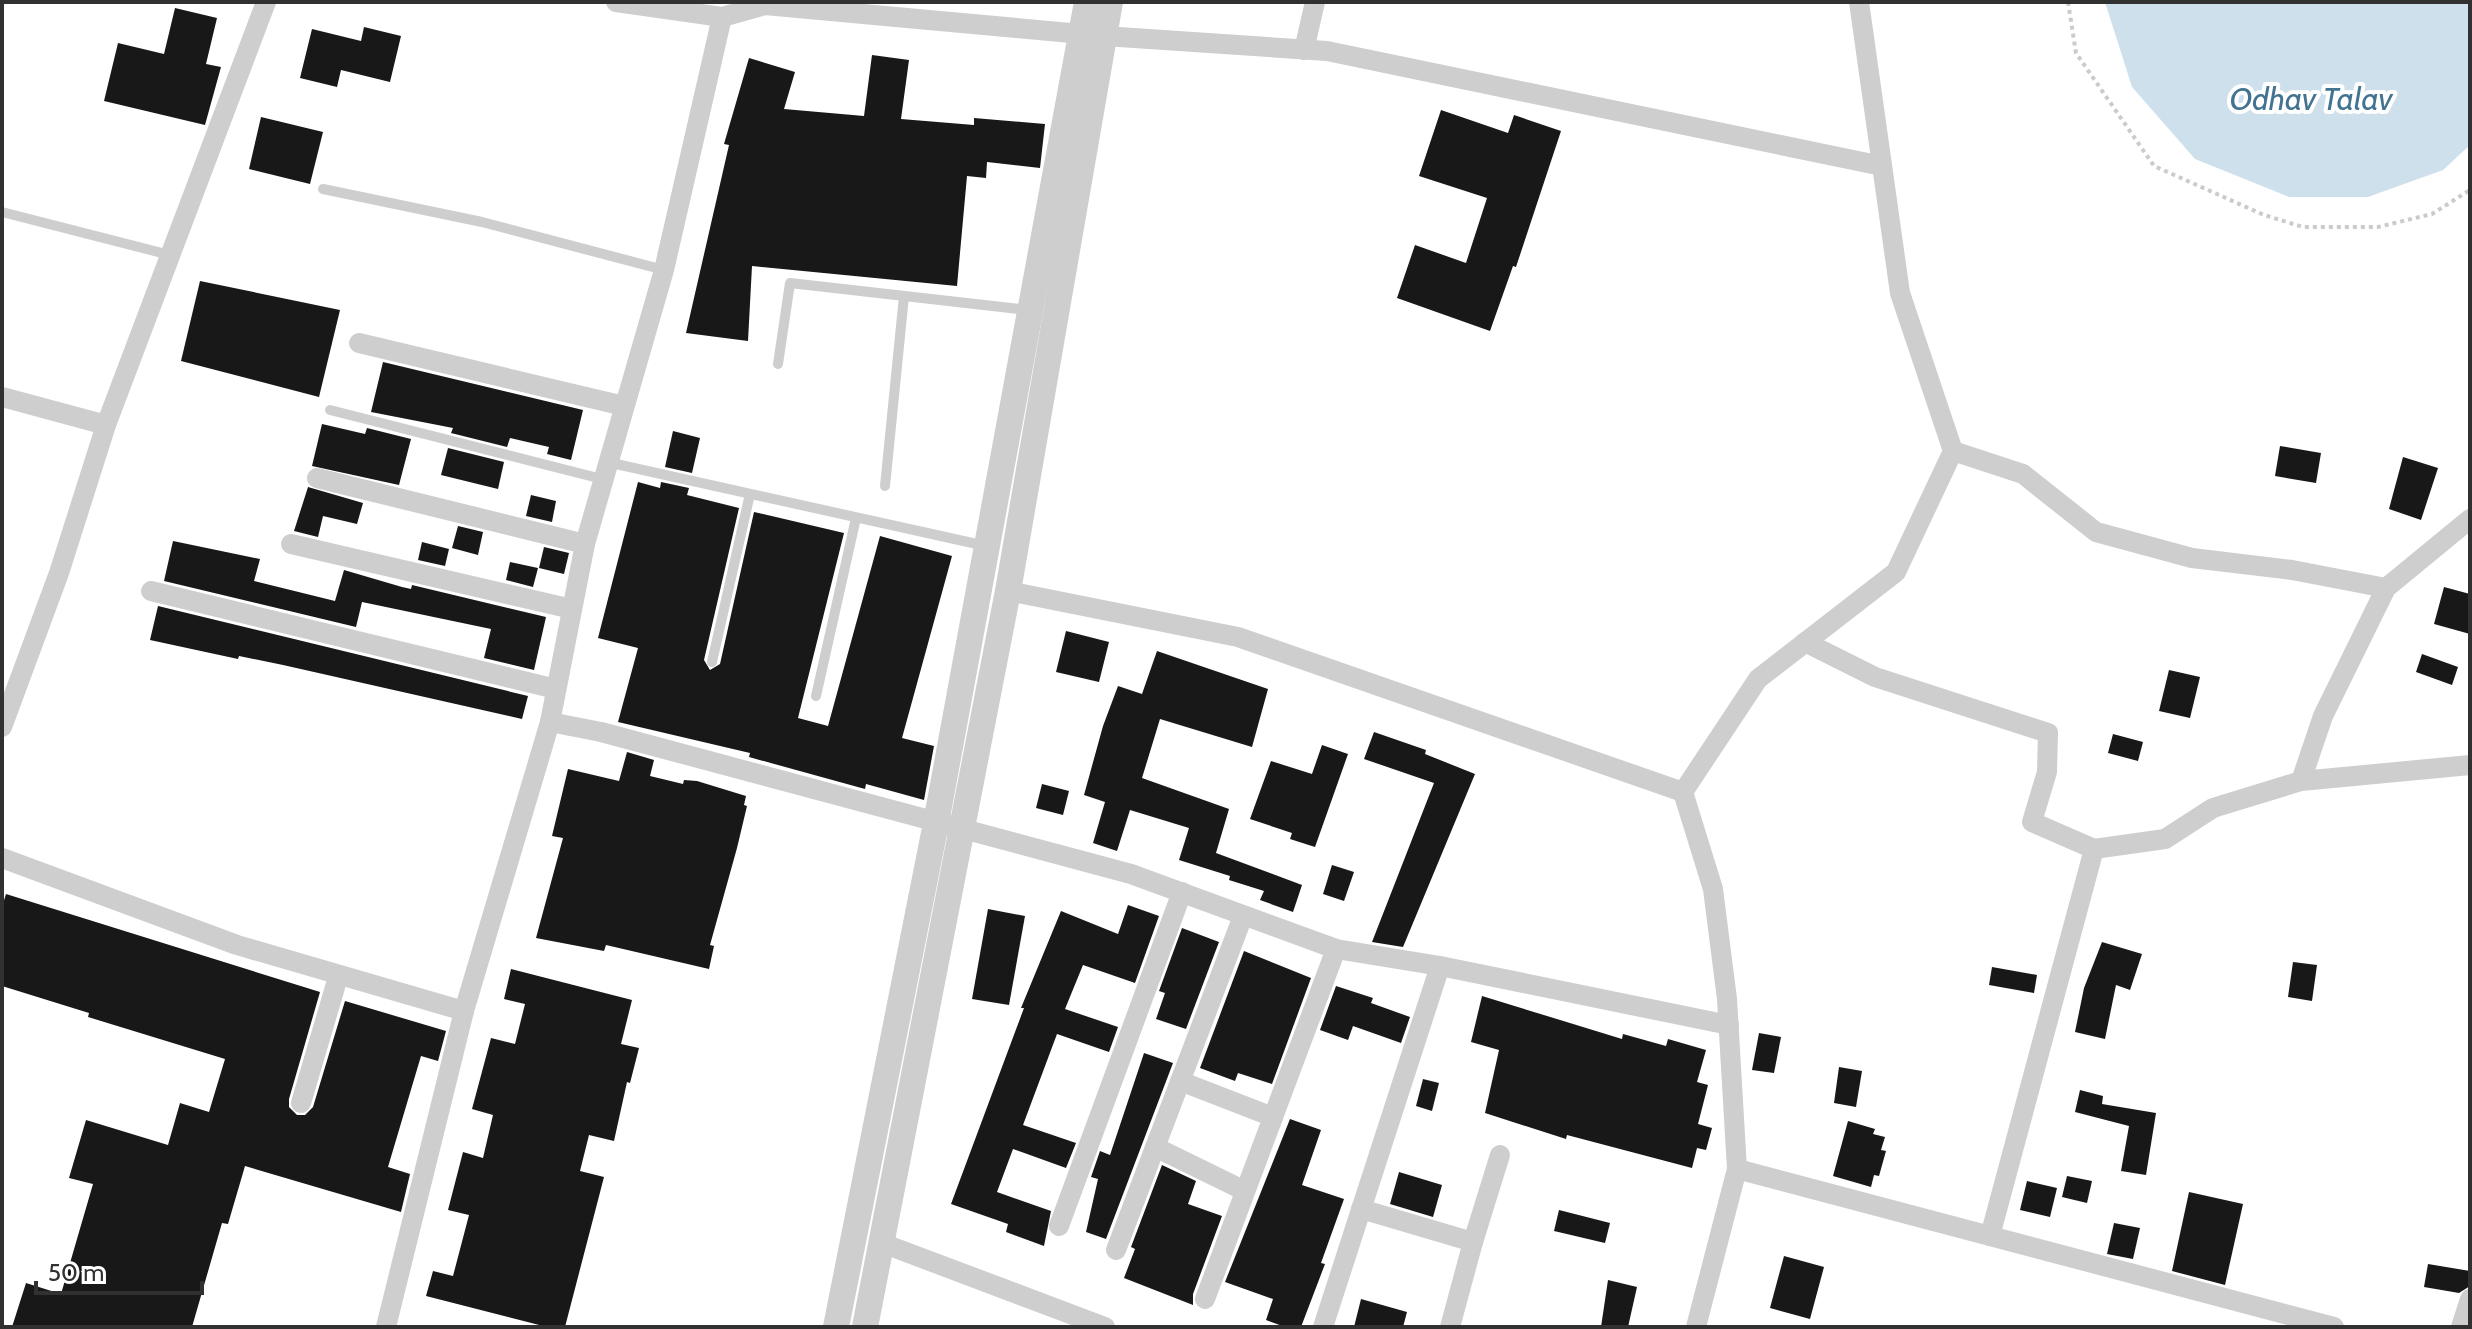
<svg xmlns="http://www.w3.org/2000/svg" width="2472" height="1329" font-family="Cabin,sans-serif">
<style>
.water{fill:#cee0ec}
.building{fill:#181818}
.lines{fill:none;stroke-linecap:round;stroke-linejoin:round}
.path{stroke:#cbcbcb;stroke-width:4;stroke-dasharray:4 4;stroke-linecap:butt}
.service{stroke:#cecece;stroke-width:10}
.minor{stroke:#cecece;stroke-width:20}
.tertiary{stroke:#cecece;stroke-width:26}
.labels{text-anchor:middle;stroke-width:8;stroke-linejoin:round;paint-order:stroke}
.water-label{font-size:32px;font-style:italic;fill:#427391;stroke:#fff}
</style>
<rect width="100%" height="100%" fill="#fff"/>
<path class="water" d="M2105,2H2470V145L2443,170L2368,197H2289L2195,159L2132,87Z"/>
<g class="building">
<path d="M175,8L217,18L206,64L221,67L205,125L104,101L118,43L164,54Z"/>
<path d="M364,27L401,36L390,82L341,70L337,87L300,78L312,29L361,41Z"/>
<path d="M872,55L909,60L901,119L974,125V118L1045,124L1040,168L987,162L986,178L967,176L957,286L752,266L748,341L686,333L729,145L724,144L749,58L795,72L784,109L864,116Z"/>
<path d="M1441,110L1508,133L1514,115L1561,131L1516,267L1513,266L1490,331L1397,298L1415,245L1466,263L1487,198L1419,176Z"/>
<path d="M261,117L323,132L310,184L249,169Z"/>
<path d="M200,281L340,310L319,397L181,361Z"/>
<path d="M383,362L583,410L571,460L547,454L549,447L510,438L507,447L451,433L453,428L371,412Z"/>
<path d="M322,424L365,434L367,428L411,439L399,485L312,466Z"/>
<path d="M673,431L700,438L692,473L665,467Z"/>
<path d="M2280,446L2321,453L2316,483L2275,476Z"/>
<path d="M448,448L504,462L498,489L441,475Z"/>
<path d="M2403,457L2438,468L2421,520L2389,509Z"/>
<path d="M638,482L660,488L661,482L689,488L687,495L739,508L704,660L710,670L720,664L754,512L844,533L798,718L828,726L880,536L952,556L902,738L934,746L924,800L866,784L865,789L749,757L750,753L618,722L638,648L598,638Z"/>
<path d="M308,487L363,503L357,524L323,516L318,537L294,531Z"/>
<path d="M531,495L556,501L552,522L526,516Z"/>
<path d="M458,526L483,532L478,555L452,548Z"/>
<path d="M173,541L260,559L254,581L335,601L344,570L402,587L411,589L412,585L546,617L534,670L484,658L491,629L362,602L356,627L164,581Z"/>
<path d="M422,542L449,549L445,566L418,560Z"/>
<path d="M544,547L569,553L564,574L539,568Z"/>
<path d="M510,562L538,568L533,587L506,580Z"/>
<path d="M2444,587L2470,594V634L2434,624Z"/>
<path d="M158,606L528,696L522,719L283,665L239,656L238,659L150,640Z"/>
<path d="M1066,631L1109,642L1099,682L1056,672Z"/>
<path d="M1157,651L1268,689L1252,747L1160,719L1142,778L1229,809L1216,853L1302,885L1293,912L1260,900L1264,891L1229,880L1230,876L1179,860L1189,828L1130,810L1117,851L1093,843L1105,802L1084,795L1103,726L1118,686L1142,694Z"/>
<path d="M2422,654L2458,667L2452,685L2416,672Z"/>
<path d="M2169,670L2200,677L2190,718L2159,711Z"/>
<path d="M1374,732L1426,750L1425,754L1475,774L1403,947L1372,942L1434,783L1364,759Z"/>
<path d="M2113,734L2143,742L2138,761L2108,753Z"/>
<path d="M1322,745L1348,754L1315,847L1290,839L1292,833L1250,819L1271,761L1312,774Z"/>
<path d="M627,752L654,760L650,776L683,784L684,780L697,781L746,796L744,805L747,806L737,848L710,945L714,946L709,969L606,945L604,951L536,938L563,838L552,836L568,769L619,781Z"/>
<path d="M1042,784L1069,791L1063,815L1036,808Z"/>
<path d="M1332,865L1354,872L1344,901L1323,894Z"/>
<path d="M6,894L320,992L289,1099V1107L297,1115H305L313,1107L345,1001L446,1031L438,1061L421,1056L388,1167L410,1174L401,1212L245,1166L228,1224L222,1223L192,1327H12L26,1283L61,1294L93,1184L69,1178L86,1120L168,1145L180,1103L209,1112L225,1059L88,1017L89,1013L2,986V907Z"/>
<path d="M1128,905L1159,916L1135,983L1083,965L1065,1009L1118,1027L1109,1052L1057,1034L1023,1125L1076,1143L1066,1168L1013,1149L997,1192L1051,1211L1044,1246L1006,1232L1008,1224L951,1204L1024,1008H1021L1061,911L1118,934Z"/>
<path d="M988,909L1025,916L1009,1005L972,999Z"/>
<path d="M1182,928L1219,942L1186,1029L1156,1019L1165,993L1159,991Z"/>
<path d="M2102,942L2142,954L2130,990L2116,985L2105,1039L2075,1032L2084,988Z"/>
<path d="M1244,951L1311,978L1272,1084L1238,1073L1235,1081L1200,1068Z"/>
<path d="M2293,962L2317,965L2312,1001L2288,997Z"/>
<path d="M1992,967L2037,975L2034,993L1989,985Z"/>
<path d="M511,969L632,1000L621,1044L639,1048L630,1083L627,1082L614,1141L589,1135L580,1171L604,1177L565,1327H547L426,1296L433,1271L453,1276L469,1215L448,1210L463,1152L483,1158L493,1115L472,1109L491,1038L515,1044L525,1004L504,999Z"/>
<path d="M1336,986L1373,998L1371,1003L1410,1017L1401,1043L1353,1026L1348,1040L1320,1030Z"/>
<path d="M1482,996L1622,1039L1623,1034L1666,1046L1668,1039L1706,1050L1697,1082L1708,1085L1698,1124L1712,1128L1706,1150L1697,1148L1692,1168L1567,1135L1566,1139L1485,1113L1499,1050L1471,1042Z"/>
<path d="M1759,1033L1781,1037L1774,1073L1752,1070Z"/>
<path d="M1144,1053L1173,1063L1106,1239L1086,1232L1098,1179L1091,1177L1100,1151L1110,1155Z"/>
<path d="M1839,1067L1862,1071L1856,1107L1834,1103Z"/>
<path d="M1423,1079L1439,1083L1432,1111L1416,1106Z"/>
<path d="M2080,1090L2103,1096L2102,1104L2156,1113L2146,1175L2121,1171L2129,1126L2075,1112Z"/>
<path d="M1290,1119L1321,1130L1302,1185L1344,1199L1321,1263L1325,1264L1301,1327H1285L1266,1320L1273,1299L1225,1282Z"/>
<path d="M1848,1121L1875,1129L1873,1134L1885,1137L1881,1150L1886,1151L1879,1176L1874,1175L1871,1187L1833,1176Z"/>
<path d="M1162,1165L1196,1181L1188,1204L1222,1216L1193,1294V1305L1124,1278L1135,1249L1131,1247Z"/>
<path d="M1399,1172L1442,1185L1433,1217L1390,1204Z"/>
<path d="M2067,1176L2092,1181L2087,1203L2062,1197Z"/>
<path d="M2027,1181L2057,1188L2050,1217L2020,1210Z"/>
<path d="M2189,1192L2243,1204L2225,1285L2172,1271Z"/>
<path d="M1559,1210L1610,1223L1605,1243L1554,1231Z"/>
<path d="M2114,1223L2140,1228L2133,1259L2107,1254Z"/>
<path d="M1784,1256L1824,1267L1810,1319L1770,1308Z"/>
<path d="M2428,1264L2470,1271V1286L2459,1293L2424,1287Z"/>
<path d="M1608,1280L1637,1287L1628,1327H1601Z"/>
<path d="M1361,1299L1407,1312L1403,1327H1354Z"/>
</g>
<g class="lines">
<path class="path" d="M2068,2L2076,53L2154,166L2264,215L2303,227H2378L2432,214L2470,190"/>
<g class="service">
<path d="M323,189L482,222L664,270"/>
<path d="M2,212L170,255"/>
<path d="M778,364L790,283L1028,310"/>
<path d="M330,410L602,479"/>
<path d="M607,462L986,546"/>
<path d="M885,486L904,296"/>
<path d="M712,662L750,494"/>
<path d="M816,696L856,518"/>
</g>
<g class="minor">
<path d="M616,2L722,17L765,5L1104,36L1327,51L1882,166"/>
<path d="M722,17L664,270L585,544L550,722L601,732L1131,874L1336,949L1440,966L1729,1025"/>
<path d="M1304,50L1315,2"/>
<path d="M359,343L624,406"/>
<path d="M2,397L106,425"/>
<path d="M1953,451L2023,474L2096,532L2192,558L2292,570L2386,588"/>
<path d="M317,478L585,544"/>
<path d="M291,544L572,609"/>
<path d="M151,591L556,689"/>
<path d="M1008,591L1238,637L1683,792L1758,679L1896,572L1953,451L1900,293L1859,2"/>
<path d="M1805,642L1875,677L2048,733L2047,772L2032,822L2094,849L2165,839L2213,808L2301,781L2323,716L2386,588L2470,519"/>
<path d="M2,727L59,573L106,425L266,2"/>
<path d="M2301,781L2470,765"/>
<path d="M1683,792L1713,889L1727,999L1737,1169L1696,1327"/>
<path d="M2,858L237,945L464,1011"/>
<path d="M1180,1081L1273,1117"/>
<path d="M301,1103L338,977"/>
<path d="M1155,1147L1245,1191"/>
<path d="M1737,1169L2334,1327"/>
<path d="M1361,1209L1473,1242L1450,1327"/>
<path d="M1059,1226L1182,892"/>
<path d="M1990,1236L2094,849"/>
<path d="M1473,1242L1500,1155"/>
<path d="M882,1243L1105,1327"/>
<path d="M1116,1250L1243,916"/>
<path d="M1205,1299L1336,949"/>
<path d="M386,1327L464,1011L550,722"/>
<path d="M1323,1327L1440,966"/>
<path d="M2461,1327L2470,1299"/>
</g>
<g class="tertiary">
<path d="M836,1327L936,823L1087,2"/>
<path d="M865,1327L1008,591L1110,2"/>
</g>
</g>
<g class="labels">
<g class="water-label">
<text x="2311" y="110">Odhav Talav</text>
</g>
</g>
<rect width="2472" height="1329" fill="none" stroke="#313131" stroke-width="8"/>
<path d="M36 1281v12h166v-12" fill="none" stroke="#313131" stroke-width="4"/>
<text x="48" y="1281" font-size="24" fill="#313131" stroke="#ffffff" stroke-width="6" paint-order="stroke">50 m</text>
</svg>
